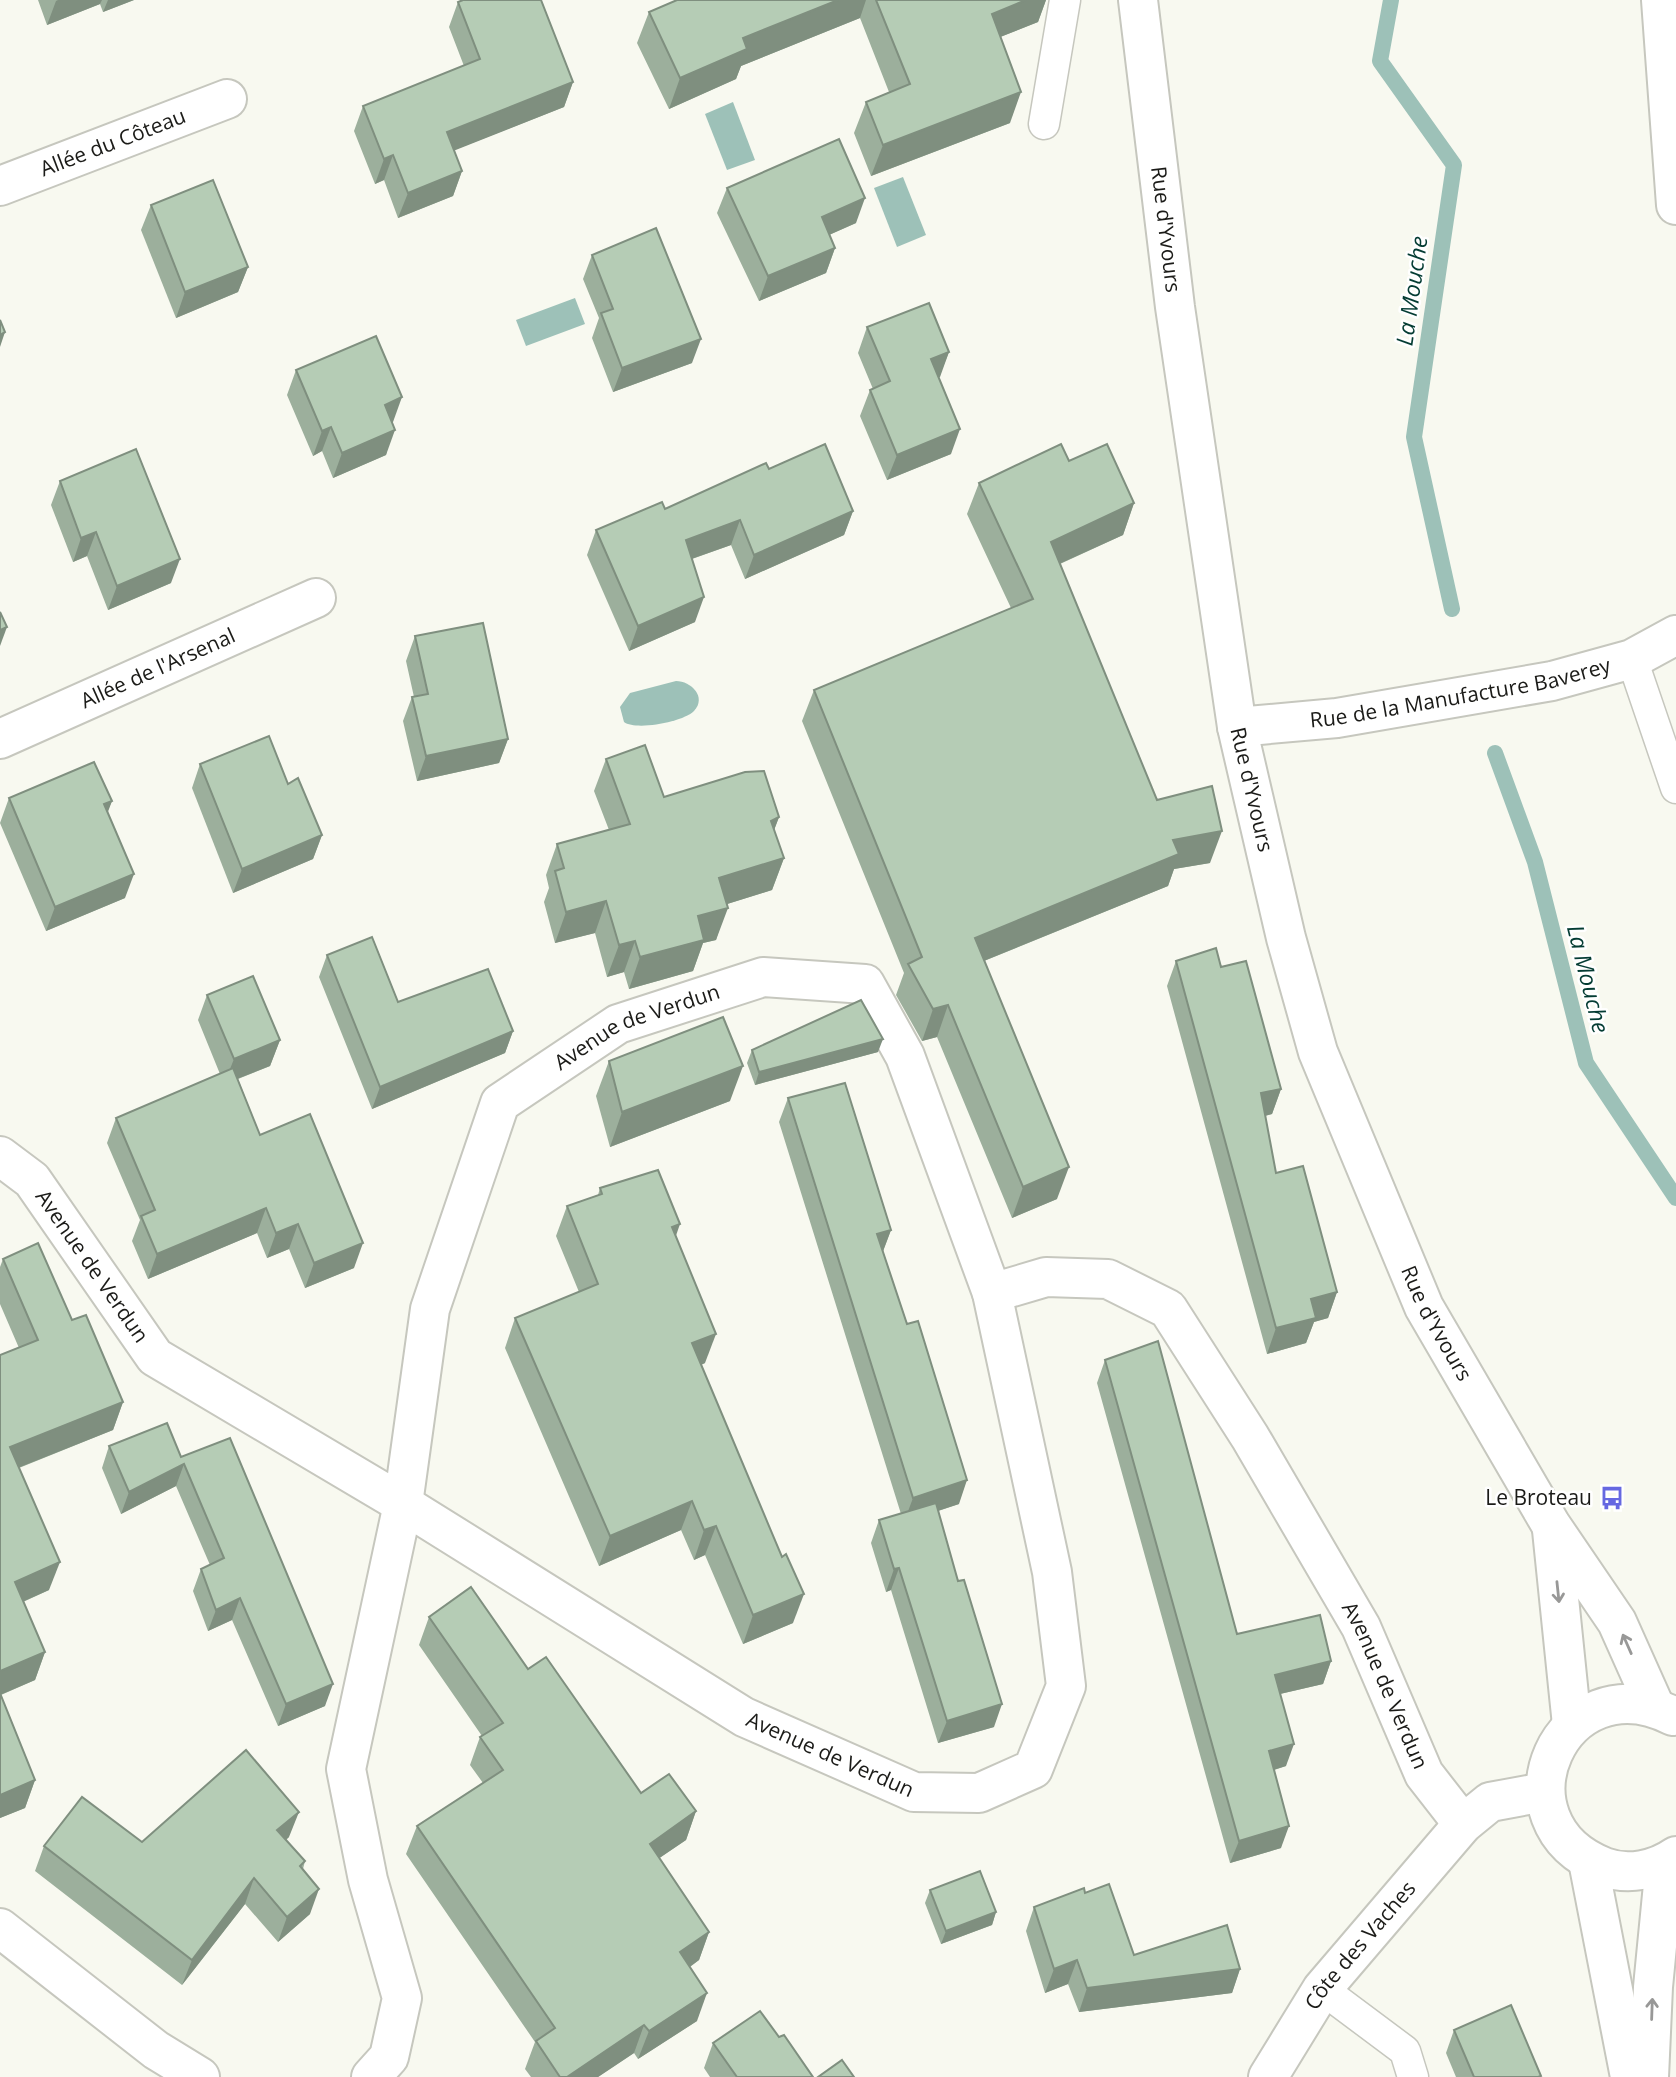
<svg xmlns="http://www.w3.org/2000/svg" width="1676" height="2077" font-family="'Open Sans',sans-serif">
<style>
.water{fill:#9dc1b8}
.lines{fill:none;stroke-linecap:round;stroke-linejoin:round}
.stream{stroke:#9dc1b8;stroke-width:16}
.service-casing{stroke:#c6c7be;stroke-width:33}
.minor-casing{stroke:#c6c7be;stroke-width:42}
.secondary-casing{stroke:#c6c7be;stroke-width:42}
.service{stroke:#fff;stroke-width:30}
.minor{stroke:#fff;stroke-width:38}
.secondary{stroke:#fff;stroke-width:38}
.wall{fill:#9caf9c}
.shaded-wall{fill:#7f8f7f}
.building{fill:#b5ccb5;stroke:#7f8f7f;stroke-width:2}
.oneway{stroke:#989897}
.labels{text-anchor:middle;stroke-width:5;stroke-linejoin:round;paint-order:stroke}
.street-label{font-size:21px;fill:#1b1b18;stroke:#fff}
.poi-label{font-size:21px;fill:#1b1b18;stroke:#fff;text-anchor:end}
.water-label{font-size:23px;font-style:italic;fill:#043c33;stroke:#fff}
</style>
<rect width="100%" height="100%" fill="#f8f9f0"/>
<g class="water">
<path d="M733,102L755,160L727,170L705,114Z"/>
<path d="M903,177L926,235L897,247L874,188Z"/>
<path d="M575,298L585,324L526,346L516,320Z"/>
<path d="M676,681C691,681 707,697 694,711C683,722 636,731 624,722L620,707L630,693Z"/>
</g>
<g class="lines">
<g class="stream">
<path d="M1391,0L1380,61L1454,165L1414,437L1452,609"/>
<path d="M1495,753L1535,862L1586,1063L1676,1198"/>
</g>
<g class="service-casing">
<g id="service">
<path d="M1044,124L1065,0"/>
<path d="M1632,659L1676,788"/>
<path d="M1322,1989L1405,2051L1413,2077"/>
</g>
</g>
<g class="minor-casing">
<g id="minor">
<path d="M1661,0L1676,205"/>
<path id="s1" d="M0,186L227,99"/>
<path id="s2" d="M1237,727L1337,718L1552,681L1632,659L1676,635"/>
<path id="s3" d="M0,739L316,598"/>
<path id="s4" d="M0,1156L32,1180L155,1357L403,1504L744,1717L914,1792L979,1793L1033,1769L1066,1686L1052,1572L992,1293L1046,1277L1108,1279L1168,1309L1250,1437L1361,1627L1424,1774L1463,1824"/>
<path d="M0,1928L156,2050L200,2077"/>
<path id="s5" d="M371,2077L389,2057L402,1998L368,1880L346,1769L403,1504L430,1309L500,1103L618,1024L763,977L865,984L905,1056L992,1293"/>
<path id="s6" d="M1268,2077L1322,1989L1463,1824L1490,1802L1544,1792"/>
</g>
</g>
<g class="secondary-casing">
<g id="secondary">
<path id="s7" d="M1138,0L1175,307L1237,727L1286,938L1318,1052L1424,1307L1551,1525L1617,1622L1655,1707"/>
<path d="M1552,1530L1572,1725"/>
<path d="M1673,1716C1561,1659 1489,1822 1604,1867C1628,1876 1656,1870 1676,1856"/>
<path d="M1588,1861L1630,2077"/>
<path d="M1649,2077L1653,1987L1665,1864"/>
</g>
</g>
<use href="#service" class="service"/>
<use href="#minor" class="minor"/>
<use href="#secondary" class="secondary"/>
</g>
<g class="wall">
<path d="M38,0H134L103,12L100,4L47,25Z"/>
<path d="M677,0H1046L1038,22L1000,37L1010,123L871,176L854,133L866,102L889,92L860,18L741,66L736,79L669,109L637,43L649,12Z"/>
<path d="M458,2L573,82L564,107L454,150L462,171L453,196L398,218L384,180L375,184L354,131L363,106L464,66L449,27Z"/>
<path d="M727,188L856,223L829,235L835,248L826,273L759,301L717,213Z"/>
<path d="M151,205L248,267L238,292L176,318L141,230Z"/>
<path d="M592,255L692,363L613,392L592,338L599,318L583,279Z"/>
<path d="M867,327L949,352L939,377L951,454L887,480L860,416L870,390L873,389L858,353Z"/>
<path d="M296,370L393,422H392L386,455L333,478L322,451L313,456L287,395Z"/>
<path d="M1069,461L1134,503L1123,535L1060,564L1157,800L1210,863L1174,869L1168,886L984,961L1057,1199L1012,1218L937,1037L922,1041L896,995L904,973L802,721L814,690L1011,608L967,514L979,483Z"/>
<path d="M769,469L853,511L844,535L745,579L731,545L692,559L695,622L629,651L587,555L596,530L665,509Z"/>
<path d="M60,481L171,583L108,610L87,556L73,562L51,505Z"/>
<path d="M415,636L508,739L499,763L417,781L403,721L412,697H414L406,661Z"/>
<path d="M606,759L664,797L779,817L774,830L784,858L772,890L727,904L716,940L703,943L693,971L629,989L624,972L607,977L595,933L555,943L544,902L549,888L546,875L557,844L609,830L594,791Z"/>
<path d="M200,764L288,784L322,835L313,859L233,893L192,788Z"/>
<path d="M9,798L112,801L107,812L125,898L46,931L0,823Z"/>
<path d="M327,955L398,1002L513,1031L505,1053L372,1109L319,977Z"/>
<path d="M1176,961L1221,967L1281,1089L1272,1114L1265,1116L1276,1173L1337,1292L1328,1318L1314,1322L1306,1343L1267,1354L1167,986Z"/>
<path d="M207,995L280,1040L270,1066L238,1079L260,1135L354,1268L305,1288L289,1249L267,1258L257,1233L148,1279L132,1241L140,1220L107,1143L116,1118L220,1074L198,1020Z"/>
<path d="M752,1050L878,1052L755,1085L747,1063Z"/>
<path d="M609,1061L730,1101L610,1147L596,1096Z"/>
<path d="M788,1098L891,1230L883,1251L907,1324L959,1504L938,1511L994,1727L938,1743L891,1590L886,1592L871,1543L879,1520L901,1514L779,1122Z"/>
<path d="M600,1188L676,1237L705,1363L701,1365L793,1623L743,1644L705,1555L694,1560L681,1530L599,1566L505,1348L515,1318L579,1292L556,1236L567,1206L598,1195Z"/>
<path d="M3,1259L72,1320L123,1402L113,1430L19,1468L49,1590L23,1602L45,1652L35,1680L1,1695L35,1780L25,1808L0,1818V1355L19,1348L0,1304V1267Z"/>
<path d="M1105,1360L1237,1634L1331,1661L1323,1684L1280,1694L1286,1766L1274,1770L1281,1848L1230,1863L1097,1383Z"/>
<path d="M109,1446L181,1457L325,1706L278,1726L232,1620L208,1631L193,1591L201,1569L210,1565L176,1486L121,1514L102,1468Z"/>
<path d="M429,1617L528,1669L641,1793L696,1811L686,1840L659,1858L709,1932L699,1960L690,1967L697,2021L638,2059L634,2053L598,2077H531L525,2069L535,2042L406,1854L417,1826L483,1783L470,1765L480,1737L482,1736L419,1645Z"/>
<path d="M289,1837L286,1840L305,1861L303,1869L310,1914L278,1942L245,1904L182,1985L35,1871L44,1846Z"/>
<path d="M930,1890L996,1912L992,1925L941,1944L925,1903Z"/>
<path d="M1085,1893L1134,1955L1240,1969L1232,1993L1079,2012L1068,1984L1045,1993L1026,1931L1034,1907Z"/>
<path d="M1454,2030L1541,2076L1540,2077H1456L1446,2053Z"/>
<path d="M779,2037L813,2077H710L704,2068L713,2043Z"/>
</g>
<g class="shaded-wall">
<path d="M58,0H102L100,4L47,25L56,1Z"/>
<path d="M108,0H134L103,12Z"/>
<path d="M838,0H866L860,18L741,66L736,79L669,109L680,78L743,38Z"/>
<path d="M1026,0H1046L1038,22L980,45L992,14Z"/>
<path d="M573,82L564,107L438,157L447,132Z"/>
<path d="M1021,92L1010,123L871,176L883,145Z"/>
<path d="M393,155L384,180L375,184L384,159Z"/>
<path d="M462,171L453,196L398,218L408,193Z"/>
<path d="M865,198L856,223L813,242L822,217Z"/>
<path d="M835,248L826,273L759,301L768,276Z"/>
<path d="M248,267L238,292L176,318L185,292Z"/>
<path d="M5,332L0,347V335Z"/>
<path d="M701,339L692,363L613,392L622,368Z"/>
<path d="M949,352L940,377L922,384L931,359Z"/>
<path d="M402,397L393,422L376,430L385,405Z"/>
<path d="M331,427L322,451L313,456L322,431Z"/>
<path d="M960,429L951,454L887,480L897,455Z"/>
<path d="M395,430L386,455L333,478L342,453Z"/>
<path d="M1134,503L1123,535L1039,573L1051,542Z"/>
<path d="M853,511L844,535L745,579L754,555Z"/>
<path d="M740,520L731,545L677,564L686,540Z"/>
<path d="M96,532L87,556L73,562L81,538Z"/>
<path d="M180,559L171,583L108,610L117,586Z"/>
<path d="M704,597L695,622L629,651L638,626Z"/>
<path d="M7,627L0,646V630Z"/>
<path d="M508,739L499,763L417,781L426,756Z"/>
<path d="M112,801L103,825L104,804Z"/>
<path d="M779,817L767,849L771,821Z"/>
<path d="M1222,831L1210,863L1174,869L1168,886L964,969L975,938L1173,840Z"/>
<path d="M322,835L313,859L233,893L242,869Z"/>
<path d="M784,858L772,890L708,910L719,878Z"/>
<path d="M134,874L125,898L46,931L55,907Z"/>
<path d="M606,901L595,933L555,943L566,912Z"/>
<path d="M728,908L716,940L703,943L693,971L629,989L640,957L698,916Z"/>
<path d="M635,941L624,972L607,977L619,945Z"/>
<path d="M948,1005L937,1037L922,1041L933,1009Z"/>
<path d="M513,1031L505,1053L372,1109L380,1087Z"/>
<path d="M883,1039L878,1052L755,1085L759,1072Z"/>
<path d="M280,1040L270,1066L224,1084L234,1059Z"/>
<path d="M743,1066L730,1101L610,1147L622,1112Z"/>
<path d="M1281,1089L1272,1114L1252,1119L1261,1093Z"/>
<path d="M1069,1167L1057,1199L1012,1218L1023,1187Z"/>
<path d="M266,1208L257,1233L148,1279L157,1254Z"/>
<path d="M298,1224L289,1249L267,1258L276,1233Z"/>
<path d="M680,1224L670,1253L672,1227Z"/>
<path d="M891,1230L882,1254L877,1234Z"/>
<path d="M363,1243L354,1268L305,1288L314,1263Z"/>
<path d="M1337,1292L1328,1318L1314,1322L1306,1343L1267,1354L1276,1328L1311,1299Z"/>
<path d="M716,1334L705,1363L681,1373L692,1343Z"/>
<path d="M123,1402L113,1430L0,1475L10,1447Z"/>
<path d="M184,1464L176,1486L121,1514L129,1492Z"/>
<path d="M967,1480L959,1504L904,1522L913,1498Z"/>
<path d="M692,1501L681,1530L599,1566L610,1536Z"/>
<path d="M716,1526L705,1555L694,1560L704,1530Z"/>
<path d="M60,1562L49,1590L4,1610L15,1582Z"/>
<path d="M899,1568L891,1590L886,1592L894,1569Z"/>
<path d="M804,1594L793,1623L743,1644L753,1615Z"/>
<path d="M240,1598L232,1620L208,1631L216,1610Z"/>
<path d="M45,1652L35,1680L0,1695V1671Z"/>
<path d="M1331,1661L1323,1684L1267,1697L1275,1675Z"/>
<path d="M333,1684L325,1706L278,1726L286,1704Z"/>
<path d="M1002,1704L994,1727L938,1743L947,1721Z"/>
<path d="M1294,1744L1286,1766L1261,1774L1269,1751Z"/>
<path d="M35,1780L25,1808L0,1818V1795Z"/>
<path d="M696,1811L686,1840L639,1872L650,1844Z"/>
<path d="M299,1812L289,1837L268,1855L277,1830Z"/>
<path d="M1289,1826L1281,1848L1230,1863L1239,1841Z"/>
<path d="M254,1878L245,1904L182,1985L192,1960Z"/>
<path d="M319,1889L310,1914L278,1942L287,1917Z"/>
<path d="M996,1912L992,1925L941,1944L946,1931Z"/>
<path d="M709,1932L699,1960L670,1981L680,1952Z"/>
<path d="M1077,1960L1068,1984L1045,1993L1054,1969Z"/>
<path d="M1240,1969L1232,1993L1079,2012L1087,1988Z"/>
<path d="M707,1993L697,2021L638,2059L649,2031Z"/>
<path d="M644,2025L634,2053L598,2077H567Z"/>
</g>
<g class="building">
<path d="M463,0H541L573,82L447,132L462,171L408,193L393,155L384,159L363,106L480,59L458,2Z"/>
<path d="M677,0H838L743,38L747,49L680,78L649,12Z"/>
<path d="M876,0H1026L992,14L1021,92L883,145L866,102L910,84Z"/>
<path d="M839,139L865,198L822,217L835,248L768,276L727,188Z"/>
<path d="M213,180L248,267L185,292L151,205Z"/>
<path d="M656,228L701,339L622,368L601,313L613,309L592,255Z"/>
<path d="M929,303L949,352L931,359L960,429L897,455L870,390L890,381L867,327Z"/>
<path d="M0,320L5,332L0,335Z"/>
<path d="M376,336L402,397L385,405L395,430L342,453L331,427L322,431L296,370Z"/>
<path d="M825,444L853,511L754,555L740,520L686,540L704,597L638,626L596,530L662,502L665,509L766,463L769,469Z"/>
<path d="M1061,444L1069,461L1107,444L1134,503L1051,542L1157,800L1212,786L1222,831L1173,840L1179,854L975,938L1069,1167L1023,1187L948,1005L933,1009L908,964L922,957L814,690L1033,599L979,483Z"/>
<path d="M136,449L180,559L117,586L96,532L81,538L60,481Z"/>
<path d="M0,612L7,627L0,630Z"/>
<path d="M483,623L508,739L426,756L412,697L428,694L415,636Z"/>
<path d="M269,736L288,784L298,778L322,835L242,869L200,764Z"/>
<path d="M645,745L664,797L745,772L764,771L779,817L771,821L784,858L719,878L728,908L698,916L704,940L640,957L635,941L619,945L606,901L566,912L555,871L564,868L557,844L630,824L606,759Z"/>
<path d="M94,762L112,801L104,804L134,874L55,907L9,798Z"/>
<path d="M372,937L398,1002L488,969L513,1031L380,1087L327,955Z"/>
<path d="M1216,948L1221,967L1246,961L1281,1089L1261,1093L1276,1173L1303,1166L1337,1292L1311,1299L1316,1318L1276,1328L1176,961Z"/>
<path d="M253,976L280,1040L234,1059L207,995Z"/>
<path d="M861,1000L883,1039L759,1072L752,1050Z"/>
<path d="M723,1017L743,1066L622,1112L609,1061Z"/>
<path d="M233,1068L260,1135L310,1114L363,1243L314,1263L298,1224L276,1233L266,1208L157,1254L141,1216L155,1210L116,1118Z"/>
<path d="M845,1083L891,1230L877,1234L907,1324L918,1321L967,1480L913,1498L788,1098Z"/>
<path d="M658,1170L680,1224L672,1227L716,1334L692,1343L782,1557L786,1554L804,1594L753,1615L716,1526L704,1530L692,1501L610,1536L515,1318L598,1284L567,1206L602,1194L600,1188Z"/>
<path d="M38,1243L72,1320L86,1315L123,1402L10,1447L60,1562L15,1582L45,1652L0,1671V1355L38,1340L3,1259Z"/>
<path d="M1158,1341L1237,1634L1320,1615L1331,1661L1275,1675L1294,1744L1269,1751L1289,1826L1239,1841L1105,1360Z"/>
<path d="M167,1423L181,1457L230,1438L333,1684L286,1704L240,1598L216,1610L201,1569L224,1558L184,1464L129,1492L109,1446Z"/>
<path d="M936,1503L958,1581L964,1580L1002,1704L947,1721L899,1568L894,1569L879,1520Z"/>
<path d="M471,1587L528,1669L546,1657L641,1793L669,1774L696,1811L650,1844L709,1932L680,1952L707,1993L649,2031L644,2025L567,2077H560L536,2041L555,2028L417,1826L503,1770L480,1737L503,1723L429,1617Z"/>
<path d="M0,1693L35,1780L0,1795Z"/>
<path d="M246,1750L299,1812L277,1830L305,1861L300,1866L319,1889L287,1917L254,1878L192,1960L44,1846L82,1797L142,1842Z"/>
<path d="M980,1871L996,1912L946,1931L930,1890Z"/>
<path d="M1109,1884L1134,1955L1227,1925L1240,1969L1087,1988L1077,1960L1054,1969L1034,1907L1084,1888L1085,1893Z"/>
<path d="M1511,2005L1541,2076L1538,2077H1474L1454,2030Z"/>
<path d="M760,2011L779,2037L784,2035L813,2077H737L713,2043Z"/>
<path d="M842,2060L854,2077H818Z"/>
</g>
<defs><path id="oneway-shaft" d="M-6 0H5M1.5-3L5.5 0L1.5 3" fill="none" stroke-width="1.6" stroke-linecap="round" stroke-linejoin="round" transform="scale(1.75)"/></defs>
<g class="oneway">
<use href="#oneway-shaft" transform="translate(1558 1592) rotate(84)"/>
<use href="#oneway-shaft" transform="translate(1627 1644) rotate(-114)"/>
<use href="#oneway-shaft" transform="translate(1652 2009) rotate(-88)"/>
</g>
<defs>
<g id="bus-bare" transform="scale(1.89)"><path d="M-5-6H5V4H4V6H2V4H-2V6H-4V4H-5ZM-3.5-4V0h7V-4ZM-3.5 1.2v1.5H-2V1.2ZM2 1.2v1.5H3.5V1.2Z" fill="#6668e1" stroke="#fff" stroke-width="2.5" paint-order="stroke"/></g>
</defs>
<g fill-rule="evenodd">
<use href="#bus-bare" x="1612" y="1498"/>
</g>
<g class="labels">
<g class="street-label">
<text dy="7" stroke="none"><textPath href="#s1" startOffset="121">Allée du Côteau</textPath></text>
<text dy="7" stroke="none"><textPath href="#s7" startOffset="231">Rue d'Yvours</textPath></text>
<text dy="7" stroke="none"><textPath href="#s3" startOffset="173">Allée de l'Arsenal</textPath></text>
<text dy="7" stroke="none"><textPath href="#s2" startOffset="226">Rue de la Manufacture Baverey</textPath></text>
<text dy="7" stroke="none"><textPath href="#s7" startOffset="798">Rue d'Yvours</textPath></text>
<text dy="7" stroke="none"><textPath href="#s5" startOffset="1167">Avenue de Verdun</textPath></text>
<text dy="7" stroke="none"><textPath href="#s4" startOffset="145">Avenue de Verdun</textPath></text>
<text dy="7" stroke="none"><textPath href="#s7" startOffset="1365">Rue d'Yvours</textPath></text>
<text dy="7" stroke="none"><textPath href="#s4" startOffset="2366">Avenue de Verdun</textPath></text>
<text dy="7" stroke="none"><textPath href="#s4" startOffset="1040">Avenue de Verdun</textPath></text>
<text dy="7" stroke="none"><textPath href="#s6" startOffset="161">Côte des Vaches</textPath></text>
</g>
<g class="poi-label">
<text x="1592" y="1505">Le Broteau</text>
</g>
<g class="water-label">
<text transform="translate(1412 291) rotate(-82)" y="8">La Mouche</text>
<text transform="translate(1588 979) rotate(76)" y="8">La Mouche</text>
</g>
</g>
</svg>
